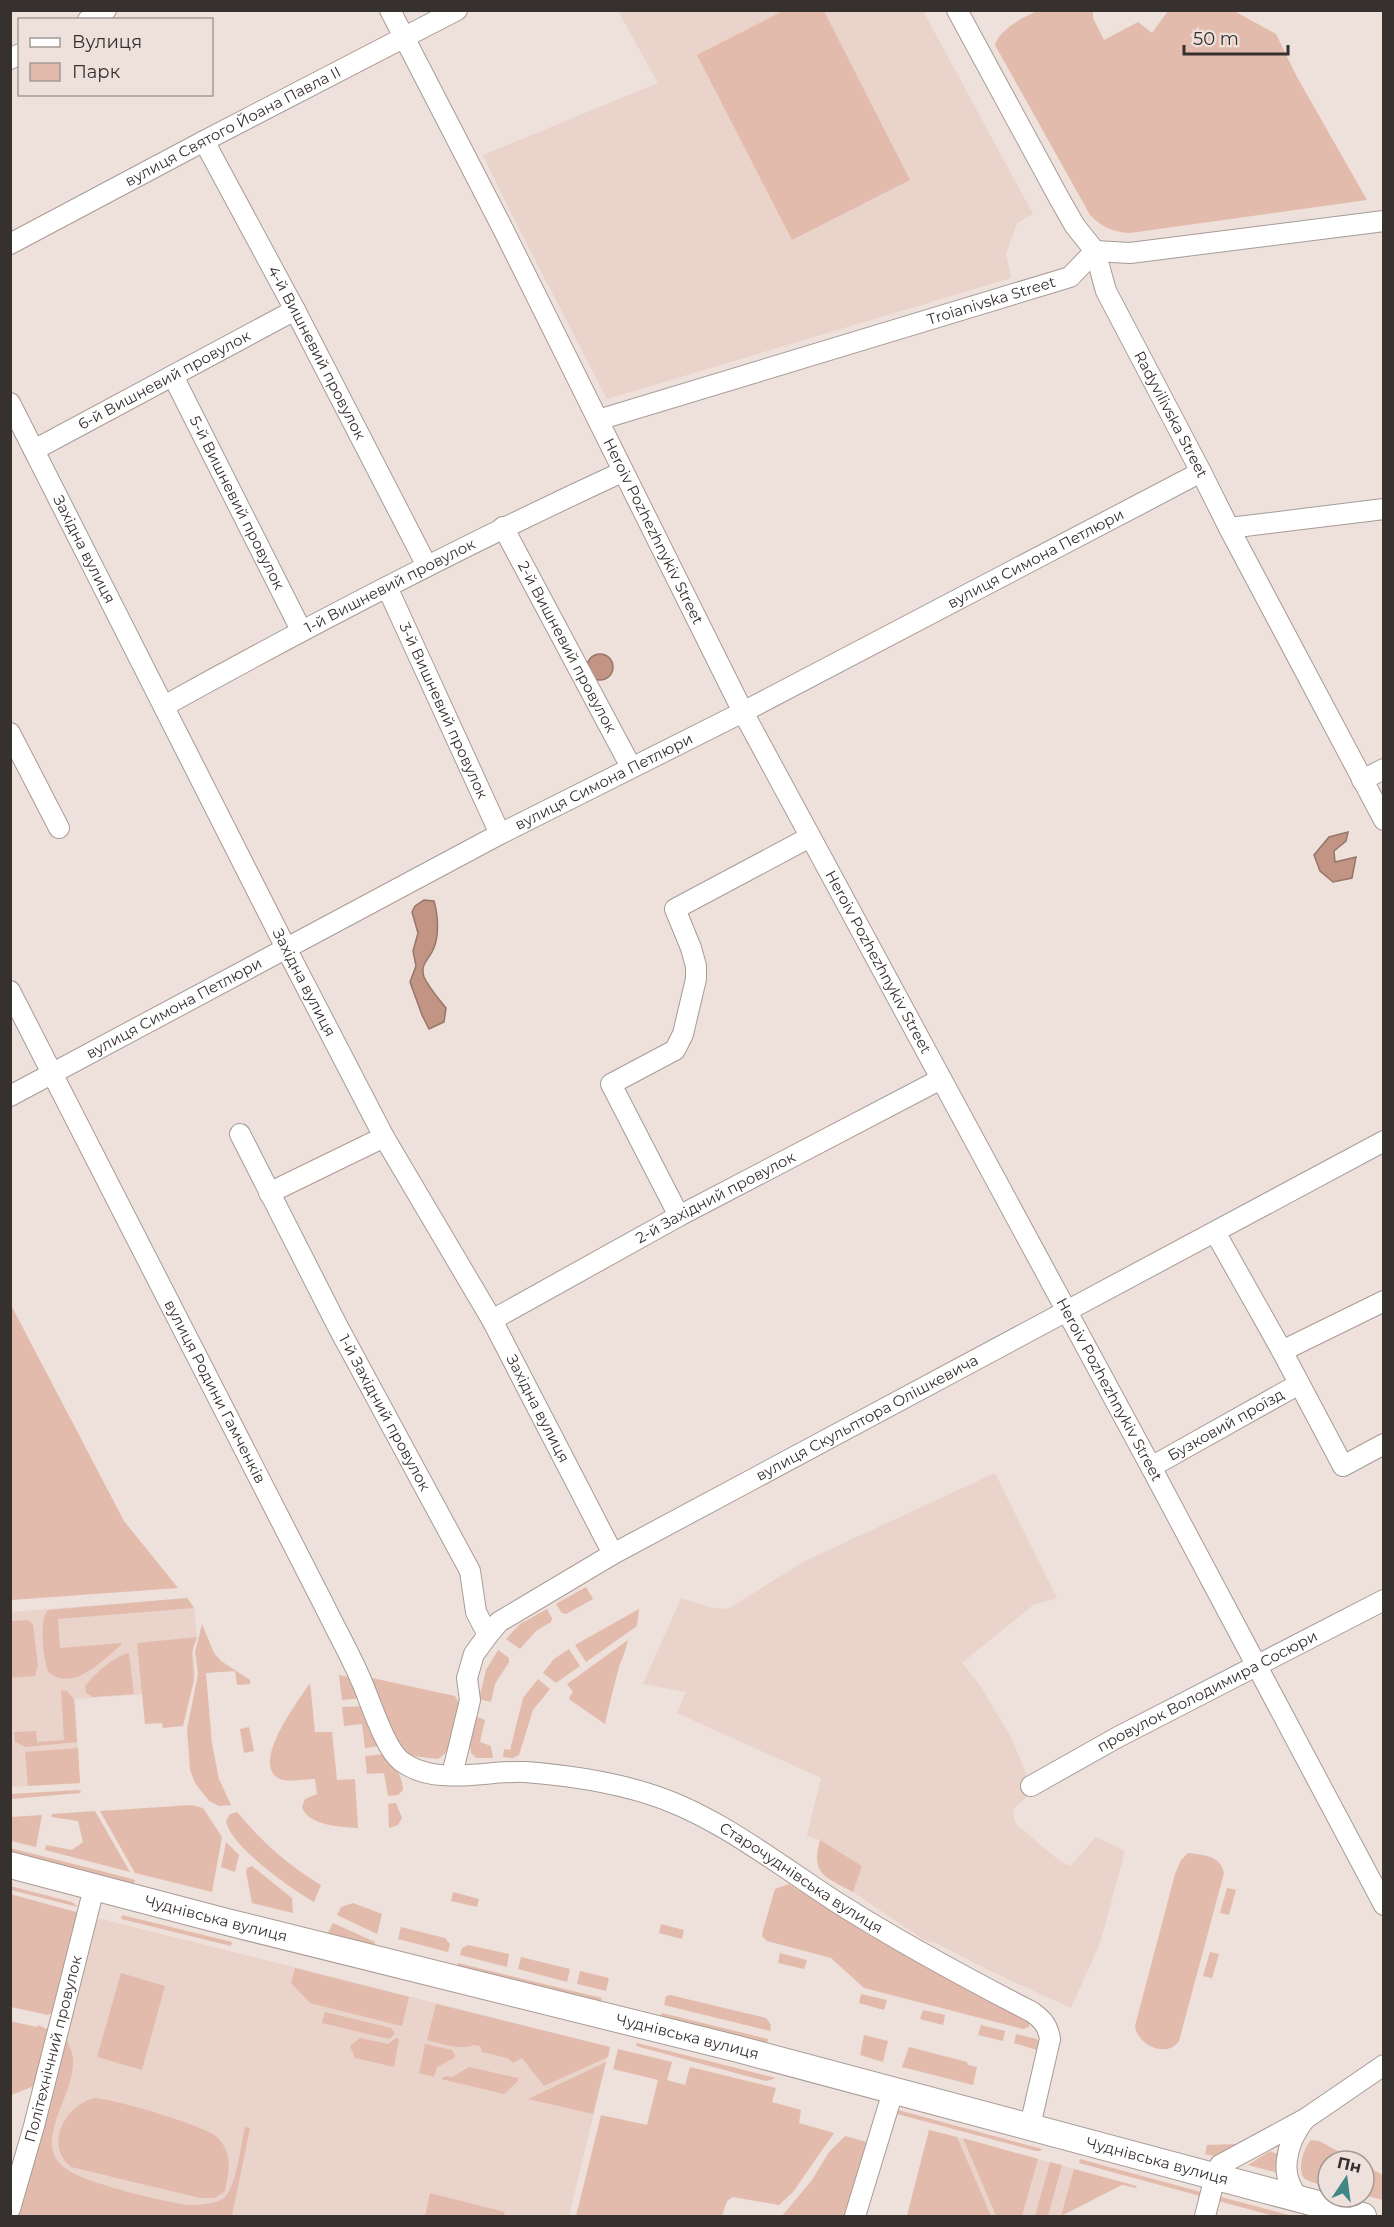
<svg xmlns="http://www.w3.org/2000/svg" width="1394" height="2227" font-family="Montserrat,sans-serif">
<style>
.built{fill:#e9d3cb}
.green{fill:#e3bbac}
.water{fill:#c19483;stroke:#97766a;stroke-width:1.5}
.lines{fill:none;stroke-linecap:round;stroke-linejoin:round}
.minor-casing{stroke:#a89b96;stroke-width:22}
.major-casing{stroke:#a89b96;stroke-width:28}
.minor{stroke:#fff;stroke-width:20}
.major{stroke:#fff;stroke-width:26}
.labels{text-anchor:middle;stroke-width:4.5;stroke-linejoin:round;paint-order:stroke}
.street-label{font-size:15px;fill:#36302e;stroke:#eee0da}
</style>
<rect width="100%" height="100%" fill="#eee0da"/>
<g class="built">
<path d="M618,11H923L1033,214L1017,223L1006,254L1011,278L607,399L514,219L483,155L658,83Z"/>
<path d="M995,1473L1057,1598L1033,1605L962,1663L979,1684L1012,1739L1033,1792L1015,1807L1013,1813L1016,1824L1057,1859L1070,1866L1096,1837L1125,1851L1100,1943L1071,2008L990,1971L936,1943L924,1940L853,1892L862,1866L820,1840L807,1836L821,1778L677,1713L686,1692L643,1684L681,1598L709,1607L728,1609L805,1561Z"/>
<path d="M187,1598L194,1608L197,1637L193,1648L195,1674L191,1691L75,1699L80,1783L11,1787V1612Z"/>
<path d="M102,1919L610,2047L569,2216H19L94,1921Z"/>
<path d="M929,2130L1075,2169L1062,2216H907Z"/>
</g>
<g class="green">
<path d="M783,11H824L910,180L792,240L697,55Z"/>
<path d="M1234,11L1276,34L1297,77L1367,200L1130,233C1113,232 1103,228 1090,215L995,45C999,30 1026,14 1042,10C1057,7 1077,10 1093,11V18L1104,40L1138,22L1152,33L1168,11Z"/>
<path d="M11,1305L124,1521L178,1588L11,1600Z"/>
<path d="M586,1587L593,1599L566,1614L562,1613L556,1604Z"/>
<path d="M187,1598L194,1608L58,1619L60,1648L121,1643V1645C103,1660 73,1693 48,1672C44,1659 38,1621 48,1610Z"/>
<path d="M547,1609L552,1618L551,1622L536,1631L520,1649L506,1639L520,1624Z"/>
<path d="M639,1609L637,1626L586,1662L575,1645Z"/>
<path d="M11,1621L27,1620L33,1624L38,1666L35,1676L11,1678Z"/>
<path d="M202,1624L214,1653L221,1661L250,1680V1684L237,1685L235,1671L206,1673L212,1744L219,1779L231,1805L219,1806L209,1801L195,1783L190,1770L187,1729L198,1674L195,1652Z"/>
<path d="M197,1637L192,1652L194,1680L183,1726L163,1728L162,1723L145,1724L137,1643Z"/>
<path d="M628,1640C626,1650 622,1658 619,1667C614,1686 609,1705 605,1724L570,1700L569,1698L573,1692L567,1684Z"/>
<path d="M569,1649L580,1666L556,1683L543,1673L554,1659Z"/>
<path d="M498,1650L509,1658V1662L495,1684L491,1702L479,1699L486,1670Z"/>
<path d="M129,1653L134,1694L93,1697L86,1693L85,1686C93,1675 117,1654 129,1653Z"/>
<path d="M339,1675L352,1678L363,1698L342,1700Z"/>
<path d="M372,1678L455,1696L459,1703L450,1750L438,1759L402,1755L369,1680Z"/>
<path d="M538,1679L550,1689L533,1710L519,1755L513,1758L503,1757L504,1749L510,1750L523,1698Z"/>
<path d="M310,1683L315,1732H332L337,1780L355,1779L358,1828C342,1827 308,1826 302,1807L305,1799L317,1794L315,1779C304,1779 286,1783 278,1778C251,1762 299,1700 310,1683Z"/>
<path d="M61,1690L67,1691L74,1699L77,1742L26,1747L15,1742L14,1732L36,1731L37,1742L64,1740Z"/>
<path d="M368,1706L380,1746L365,1748L362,1724L344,1726L342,1707Z"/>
<path d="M475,1716L485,1720L480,1742L491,1746L493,1758H476L471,1753L470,1743Z"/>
<path d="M249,1727L254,1751L244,1753L240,1729Z"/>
<path d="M78,1748L80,1783L28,1786L25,1752Z"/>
<path d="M385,1754C395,1762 402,1777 403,1790L398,1795L388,1796L384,1773L367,1774L365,1756Z"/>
<path d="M77,1790L81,1791L80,1793L11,1799V1794Z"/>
<path d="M396,1803L402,1818L398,1825L389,1828L388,1804Z"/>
<path d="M191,1805L203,1808L222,1837L212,1892L135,1873L100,1811Z"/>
<path d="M95,1811L130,1872L45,1850L46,1845L72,1850L83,1842L78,1821L51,1817L52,1814Z"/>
<path d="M237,1812C261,1841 288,1865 321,1885L314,1902C292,1890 230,1846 226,1821L230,1814Z"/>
<path d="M42,1815L36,1847L11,1841V1817Z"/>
<path d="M820,1840L862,1866L853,1892C826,1877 810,1875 820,1840Z"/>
<path d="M226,1842L239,1855L235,1872L221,1867Z"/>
<path d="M10,1848L121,1876L135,1880L132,1887L11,1855Z"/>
<path d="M1188,1853C1204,1855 1220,1855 1224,1873L1179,2041C1167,2059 1137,2045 1135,2026L1175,1874L1181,1860Z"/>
<path d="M252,1866L292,1898L293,1913L252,1903L246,1872L247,1868Z"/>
<path d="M789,1884L864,1932L933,1971L1026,2019L1029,2023V2027L1023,2029L864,1988L831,1958L767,1941L762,1936L763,1930L775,1889Z"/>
<path d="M10,1886L72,1902L78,1907L11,1890Z"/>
<path d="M1227,1888L1236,1890L1229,1915L1220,1913Z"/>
<path d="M453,1892L479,1899L477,1907L451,1901Z"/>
<path d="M10,1894L80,1913L55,2011L48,2015L11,2007Z"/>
<path d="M353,1903L382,1914L377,1934L337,1915L341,1907Z"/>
<path d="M122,1915L232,1942L231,1946L121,1919Z"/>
<path d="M333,1923L375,1942L374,1948L326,1937Z"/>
<path d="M661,1924L684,1930L682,1939L659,1933Z"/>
<path d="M401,1927L445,1938L450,1944L448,1952L398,1939Z"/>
<path d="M468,1945L509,1954L507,1967L460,1955L462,1948Z"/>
<path d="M1210,1952L1219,1954L1212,1978L1203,1976Z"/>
<path d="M780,1953L807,1960L804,1969L778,1963Z"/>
<path d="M521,1957L570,1969L567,1982L518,1969Z"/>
<path d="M458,1963L602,1998L600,2003L457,1969Z"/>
<path d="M295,1968L409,1997L402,2026L310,2003L291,1983Z"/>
<path d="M580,1971L609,1978L606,1991L577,1984Z"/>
<path d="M121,1973L165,1986L142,2070L97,2057Z"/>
<path d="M861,1994L887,2000L884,2010L859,2003Z"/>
<path d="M670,1995L766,2018L771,2025L770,2031L664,2005L666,1996Z"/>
<path d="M436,2004L610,2047L608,2057L544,2086L522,2058L513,2063L507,2058L482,2052L480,2046L473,2045C463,2051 439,2043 427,2040Z"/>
<path d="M923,2010L945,2015L943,2025L920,2019Z"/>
<path d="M325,2012L391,2028L395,2034L389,2039L322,2023Z"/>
<path d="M662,2013L768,2039L767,2044L660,2018Z"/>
<path d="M10,2021L37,2027L38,2025L49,2030L37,2085L11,2095Z"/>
<path d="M981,2025L1005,2031L1003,2041L978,2035Z"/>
<path d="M1016,2034L1037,2039L1040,2045V2051L1014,2043Z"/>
<path d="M64,2035C68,2043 73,2051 73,2060C75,2090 42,2130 55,2157C58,2162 63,2167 68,2170C86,2183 167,2203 190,2205C199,2205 219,2204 225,2197C237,2184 241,2144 245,2127L250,2128L232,2216H19Z"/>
<path d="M864,2035L888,2041L883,2062L860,2055Z"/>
<path d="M360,2038L388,2044L396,2038L399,2039L394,2067L355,2058L350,2046Z"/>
<path d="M637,2043L776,2078L766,2081L750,2077L636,2046Z"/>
<path d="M425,2044L452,2050L455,2055L454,2058L437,2067L434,2077L419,2073Z"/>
<path d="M909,2047L967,2062L968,2065L977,2067L973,2085L902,2067Z"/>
<path d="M618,2049L672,2062L667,2080L685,2085L690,2067L776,2088L772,2102L801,2110L799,2123L834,2133L793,2192L779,2205L733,2197L727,2201L722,2216H576L601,2115L647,2125L658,2080L613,2069Z"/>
<path d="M606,2062L593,2114L528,2099Z"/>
<path d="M469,2067L518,2078V2081L504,2094L441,2079L446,2076L452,2077Z"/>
<path d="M95,2098C113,2099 208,2126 218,2138C233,2154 229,2171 225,2191L215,2198H200L71,2167C44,2144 65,2105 95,2098Z"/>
<path d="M898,2110L1042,2149L1040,2151H1036L897,2114Z"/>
<path d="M929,2130L957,2137L991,2216H907Z"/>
<path d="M845,2136L870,2143L850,2216H782L812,2180L829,2152Z"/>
<path d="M963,2138L1038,2159L1022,2216H996Z"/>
<path d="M1311,2140L1319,2141L1357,2161H1328V2186C1322,2184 1309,2183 1304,2178C1297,2168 1304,2147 1311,2140Z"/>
<path d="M1207,2145L1236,2144L1237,2145L1214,2156L1205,2154Z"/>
<path d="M1270,2151L1277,2154L1278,2173L1248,2165Z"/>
<path d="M1080,2159L1201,2192L1200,2196L1079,2163Z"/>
<path d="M1050,2162L1062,2165L1048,2216H1035Z"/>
<path d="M1364,2165L1383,2175V2200L1364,2195Z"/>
<path d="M1074,2169L1137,2186L1136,2188L1122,2185L1061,2216Z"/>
<path d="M430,2193L505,2212L504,2216H425Z"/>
<path d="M1221,2197L1293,2216H1274L1218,2201Z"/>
</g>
<g class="water">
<circle cx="600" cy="667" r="13"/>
<path d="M1348,832L1346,841L1334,851L1335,862L1356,857L1352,878L1333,882L1320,871L1314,855L1329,837Z"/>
<path d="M424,900L434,901C438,915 440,938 432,952C428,960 420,965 424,977C429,988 439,999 446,1008L444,1022L429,1029L422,1015L410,982L416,966L413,951L418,933L412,912L415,906Z"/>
</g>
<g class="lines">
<g class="minor-casing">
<g id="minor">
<path id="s1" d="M390,10L503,229L743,712L1151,1467L1384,1905"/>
<path id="s2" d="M957,10L1059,198L1075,226L1095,251L1106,291L1201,472L1229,528L1384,820"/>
<path d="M88,20L106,10"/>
<path d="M10,59L20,54"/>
<path id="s3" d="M204,141L295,310L427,566"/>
<path id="s4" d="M10,244L204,141L457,10"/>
<path d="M1095,251L1130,253L1384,221"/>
<path id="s5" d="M173,376L301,630"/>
<path id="s6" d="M10,403L287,950L384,1137L492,1320L613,1554"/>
<path id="s7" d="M598,420L1070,277L1095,251"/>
<path id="s8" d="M34,450L295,310"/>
<path id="s9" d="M503,527L631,767"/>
<path d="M1229,528L1384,509"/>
<path id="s10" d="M387,587L500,834"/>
<path id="s11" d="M164,706C314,623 466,544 622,472"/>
<path d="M10,733L59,828"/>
<path d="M1362,780L1384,769"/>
<path id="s12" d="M10,991L323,1603C335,1628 350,1654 361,1680C370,1700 385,1749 401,1761C435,1787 486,1770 525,1772C565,1775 607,1781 646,1793C716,1814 777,1864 838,1903C901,1943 966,1978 1032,2012C1043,2020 1048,2026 1050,2039L1030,2126"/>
<path id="s13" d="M10,1096L500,834L743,712L1201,472"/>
<path id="s14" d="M240,1134L338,1327L470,1571L476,1612L488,1635"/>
<path d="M269,1193L384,1137"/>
<path d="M679,1216L611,1084L675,1050L683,1034L696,979V966L691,948L675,909L810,837"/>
<path d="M1215,1232L1282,1351"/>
<path d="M1384,1301L1282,1351L1343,1466L1384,1444"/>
<path id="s15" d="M492,1320L679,1216L941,1079"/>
<path id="s16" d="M1151,1467L1299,1384"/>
<path id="s17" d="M452,1775L470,1700L467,1678L474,1654L488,1635L499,1622L613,1554L1384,1141"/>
<path id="s18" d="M1031,1786L1118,1737L1384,1600"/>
<path d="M1301,2200C1277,2177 1286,2143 1305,2119"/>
<path id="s19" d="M10,2209L34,2126L94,1888"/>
<path d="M855,2216L891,2098"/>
<path d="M1205,2216L1215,2177L1220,2165L1305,2119L1384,2065"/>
</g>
</g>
<g class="major-casing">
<g id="major">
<path id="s20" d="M10,1865L227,1922L738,2049L1363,2216"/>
</g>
</g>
<use href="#minor" class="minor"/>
<use href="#major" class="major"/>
</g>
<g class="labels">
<g class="street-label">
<text dy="5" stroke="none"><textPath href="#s4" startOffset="252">вулиця Святого Йоана Павла II</textPath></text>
<text dy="5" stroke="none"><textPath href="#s7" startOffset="411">Troianivska Street</textPath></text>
<text dy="5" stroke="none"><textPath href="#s3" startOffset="240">4-й Вишневий провулок</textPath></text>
<text dy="5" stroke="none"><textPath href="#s8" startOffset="148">6-й Вишневий провулок</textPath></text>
<text dy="5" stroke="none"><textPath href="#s2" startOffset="459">Radyvilivska Street</textPath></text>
<text dy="5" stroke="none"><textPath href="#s5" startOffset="142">5-й Вишневий провулок</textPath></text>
<text dy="5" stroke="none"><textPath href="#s1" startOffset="584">Heroiv Pozhezhnykiv Street</textPath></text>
<text dy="5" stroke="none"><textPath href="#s6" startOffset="164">Західна вулиця</textPath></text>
<text dy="5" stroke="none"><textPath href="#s13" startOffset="1158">вулиця Симона Петлюри</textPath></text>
<text dy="5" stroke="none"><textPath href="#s11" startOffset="256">1-й Вишневий провулок</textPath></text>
<text dy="5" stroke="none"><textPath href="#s9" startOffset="136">2-й Вишневий провулок</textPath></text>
<text dy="5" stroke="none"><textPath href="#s10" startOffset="136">3-й Вишневий провулок</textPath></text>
<text dy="5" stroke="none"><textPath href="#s13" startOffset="672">вулиця Симона Петлюри</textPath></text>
<text dy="5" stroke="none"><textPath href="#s1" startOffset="1070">Heroiv Pozhezhnykiv Street</textPath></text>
<text dy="5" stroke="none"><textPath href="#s6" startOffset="650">Західна вулиця</textPath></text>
<text dy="5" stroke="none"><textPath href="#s13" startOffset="186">вулиця Симона Петлюри</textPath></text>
<text dy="5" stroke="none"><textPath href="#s15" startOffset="255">2-й Західний провулок</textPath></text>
<text dy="5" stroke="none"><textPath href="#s1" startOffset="1556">Heroiv Pozhezhnykiv Street</textPath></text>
<text dy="5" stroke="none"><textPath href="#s12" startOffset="450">вулиця Родини Гамченків</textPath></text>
<text dy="5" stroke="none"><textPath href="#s6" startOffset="1136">Західна вулиця</textPath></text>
<text dy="5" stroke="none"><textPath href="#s14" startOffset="314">1-й Західний провулок</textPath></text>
<text dy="5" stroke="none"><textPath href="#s17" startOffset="586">вулиця Скульптора Олішкевича</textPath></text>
<text dy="5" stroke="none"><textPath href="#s16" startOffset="86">Бузковий проїзд</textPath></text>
<text dy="5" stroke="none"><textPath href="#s18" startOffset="200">провулок Володимира Сосюри</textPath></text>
<text dy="5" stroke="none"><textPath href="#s12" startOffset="1292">Старочуднівська вулиця</textPath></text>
<text dy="5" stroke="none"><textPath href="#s20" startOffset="213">Чуднівська вулиця</textPath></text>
<text dy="5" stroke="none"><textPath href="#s20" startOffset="699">Чуднівська вулиця</textPath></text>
<text dy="5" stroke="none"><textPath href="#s19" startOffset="166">Політехнічний провулок</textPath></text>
<text dy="5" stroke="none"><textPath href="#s20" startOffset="1185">Чуднівська вулиця</textPath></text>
</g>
</g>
<rect width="1394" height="2227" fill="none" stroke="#36302e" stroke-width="24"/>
<rect x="18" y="18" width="195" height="78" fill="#eee0da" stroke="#a49a95" stroke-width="1.5"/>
<rect x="30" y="38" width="30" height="9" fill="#ffffff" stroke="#a49a95" stroke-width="1.5"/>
<text x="72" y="48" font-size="18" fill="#36302e">Вулиця</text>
<rect x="30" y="63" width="30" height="18" fill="#e3bbac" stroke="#a49a95" stroke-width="1.5"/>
<text x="72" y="78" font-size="18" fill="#36302e">Парк</text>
<g transform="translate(1346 2179) rotate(13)"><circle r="28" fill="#eee0da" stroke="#a49a95" stroke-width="1.5"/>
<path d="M0-4.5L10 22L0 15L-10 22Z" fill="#408885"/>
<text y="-9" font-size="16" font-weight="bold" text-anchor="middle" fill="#36302e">Пн</text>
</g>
<path d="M1184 45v9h104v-9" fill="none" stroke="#36302e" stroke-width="3"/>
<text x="1193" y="45" font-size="18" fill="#36302e" stroke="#eee0da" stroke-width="4.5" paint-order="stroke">50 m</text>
</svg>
